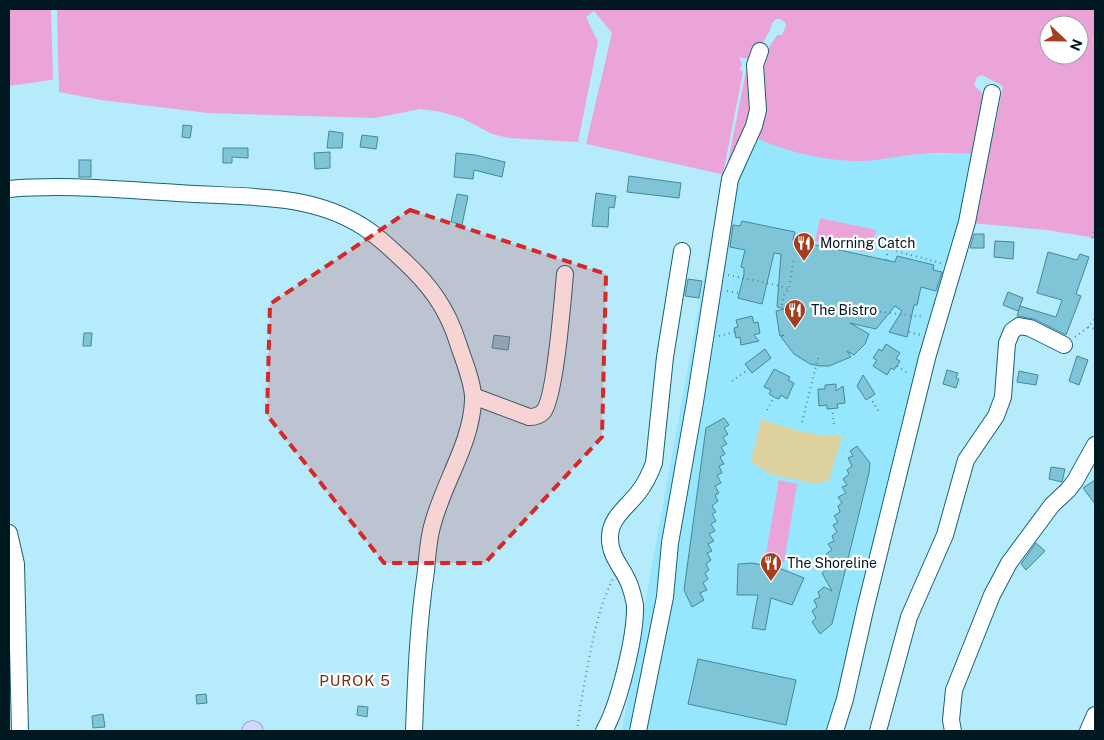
<svg xmlns="http://www.w3.org/2000/svg" width="1104" height="740" font-family="'Public Sans',sans-serif">
<style>
.built{fill:#96e6fd}
.green{fill:#ddd19d}
.water{fill:#eba4d7;fill-rule:evenodd}
.pier{fill:#b5ebfa}
.building{fill:#80c4d7;stroke:#44889a}
.lines{fill:none;stroke-linecap:round;stroke-linejoin:round}
.minor-casing{stroke:#196273;stroke-width:18}
.major-casing{stroke:#7484af;stroke-width:21}
.path{stroke:#5d8591;stroke-width:2;stroke-dasharray:1 4;stroke-linecap:butt}
.minor{stroke:#fff;stroke-width:16}
.major{stroke:#d1d7fd;stroke-width:20}
.marked{fill:#d62828;fill-opacity:0.2;stroke:#d62828;stroke-width:4;stroke-dasharray:10 6;stroke-linejoin:round}
.labels{text-anchor:middle;stroke-width:4.5;stroke-linejoin:round;paint-order:stroke}
.poi-label{font-size:14px;fill:#001921;stroke:#fff;text-anchor:start}
.neighbourhood-label{font-size:15px;letter-spacing:1px;fill:#702d19;stroke:#fff}
</style>
<rect width="100%" height="100%" fill="#b5ebfa"/>
<path class="built" d="M752,136L811,155L837,159L863,161L921,154H978L971,223L839,731H622L723,174L734,177Z"/>
<path class="green" d="M761,419C788,429 813,437 842,436L828,482L812,483L773,475L751,462Z"/>
<g class="water">
<path d="M9,9H1095V238L1047,230L971,223L978,154C959,154 939,152 921,154C902,155 883,160 864,161C827,162 785,152 752,136L734,177L578,142L509,138L492,134L462,118L437,111L420,109L375,118L208,113L101,100L59,92L58,79L9,86ZM1049,25H1079V55H1049Z"/>
<path d="M820,218L876,230L871,253L815,241Z"/>
<path d="M779,480L797,484L784,562L765,559Z"/>
</g>
<g class="pier">
<path d="M51,9H57L59,92H57L56,81H53V79Z"/>
<path d="M594,11L612,33L586,144L578,142L598,42L586,17Z"/>
<path d="M776,19H780L785,22L786,26L782,35H777L759,63L762,113L734,177L723,174L743,72L740,70L742,64L739,57L748,59L749,65V71H746L726,172L752,122L751,63L770,30L772,23Z"/>
<path d="M982,75L1003,86L995,127H991L988,104L983,94L974,85L977,77Z"/>
</g>
<g class="building">
<path d="M183,125L192,126L190,138L182,137Z"/>
<path d="M329,131L343,133L342,148H327Z"/>
<path d="M362,135L378,137L376,149L360,147Z"/>
<path d="M223,148H248V158L232,157V163H223Z"/>
<path d="M330,152V168L315,169L314,153Z"/>
<path d="M456,153L475,155L505,162L502,177L474,170L473,179L454,177Z"/>
<rect x="79" y="160" width="12" height="17"/>
<path d="M629,176L681,183L679,198L627,192Z"/>
<path d="M596,193L616,196L614,208L609,207L608,227L592,226Z"/>
<path d="M457,194L468,196L462,225L451,222Z"/>
<path d="M742,221L795,232L793,240L895,262L897,256L934,265L933,270L942,272L936,291L921,287L917,305H914L907,337L889,332L902,311L895,306L876,329L850,323L869,334L865,344L854,355L847,351L851,357L829,366H820L810,364L794,354L781,337L784,335L780,336L779,331L776,311L785,309L777,307L781,254L774,253L762,304L738,298L744,274V268L741,267L745,250L730,247L733,225L740,226Z"/>
<path d="M974,234H984V248H970Z"/>
<path d="M995,241L1014,242L1013,259L994,257Z"/>
<path d="M1048,252L1077,260L1080,254L1089,257L1076,294L1081,296L1066,335L1034,319L1017,316L1020,306L1056,317L1062,300L1037,293Z"/>
<path d="M688,279L702,281L699,298L685,296Z"/>
<path d="M1008,292L1023,298L1018,311L1003,305Z"/>
<path d="M752,316L754,323L758,322L760,333L754,335L759,341L741,345L740,337L736,338L735,332L734,328L738,327L736,320Z"/>
<path d="M84,333H92L91,346H83Z"/>
<path d="M494,335L510,337L508,350L492,348Z"/>
<path d="M886,344L900,353L896,359L900,361L894,370L891,368L887,375L873,366L877,360L873,358L879,349L882,351Z"/>
<path d="M765,349L771,358L752,373L745,364Z"/>
<path d="M1077,356L1088,360L1079,385L1069,381Z"/>
<path d="M774,369L790,377L788,380L794,383L787,399L781,395L779,399L774,397L769,394L771,390L764,387Z"/>
<path d="M947,370L958,373L956,378L959,379L956,388L943,384Z"/>
<path d="M1019,371L1038,375L1036,385L1017,382Z"/>
<path d="M863,375L875,394L866,400L857,386Z"/>
<path d="M836,384V391L843,386L845,403L837,404L838,408L827,409V405L819,406L818,389H825V385Z"/>
<path d="M724,418L729,425L724,428L728,434L723,438L727,444L721,447L725,454L720,457L724,464L719,466L722,473L717,475L721,483L715,486L719,493L715,495L718,501L712,506L716,512L712,514L716,521L711,524L715,531L709,534L714,541L708,544L712,551L707,553L711,560L706,564L709,570L705,573L708,579L703,583L707,590L700,593L704,600L692,607L684,590L706,428Z"/>
<path d="M857,446L870,463L869,473L833,620L832,624L820,634L812,622L816,618L812,611L817,607L814,600L820,597L818,592L824,587L832,591L822,573L827,569L823,563L829,559L826,554L832,550L828,544L834,541L832,536L837,532L833,525L838,522L834,516L840,512L838,506L842,503L838,497L846,493L842,487L847,485L843,479L849,474L847,470L852,466L848,458L853,456L850,451Z"/>
<path d="M1051,467L1065,469L1062,482L1049,479Z"/>
<path d="M1095,480V504L1083,488Z"/>
<path d="M1036,543L1045,551L1026,570L1021,564Z"/>
<path d="M752,563L779,568L804,578L792,605L771,598L765,630L752,628L758,595H737L738,564Z"/>
<path d="M698,659L796,680L786,725L688,704Z"/>
<path d="M206,694L207,703L197,704L196,695Z"/>
<path d="M358,706L368,707L367,717L357,715Z"/>
<path d="M103,714L105,727L93,728L92,716Z"/>
</g>
<g class="lines">
<g class="minor-casing">
<g id="minor">
<path d="M9,189C65,184 122,190 178,193C241,198 309,191 365,228C379,237 391,249 403,260C430,285 447,308 458,343C463,359 474,384 473,400C472,444 440,488 431,531C428,544 427,558 426,571C418,624 416,678 414,731"/>
<path d="M473,396L529,417C534,417 539,416 543,412C555,400 563,296 565,274"/>
<path d="M9,533L16,564L20,731"/>
<path d="M604,731C619,705 636,635 635,605C634,599 632,592 630,586C625,570 609,557 610,537C610,518 627,507 638,493C645,484 650,474 654,463L665,357L682,251"/>
<path d="M638,731L665,597L670,543L695,402L730,179L754,126L758,110L755,65L760,51"/>
<path d="M835,731L845,699L865,610L927,358L967,222L992,93"/>
<path d="M878,731L909,617L945,535L966,460L996,416L1003,397L1007,343L1012,331L1019,326L1030,328L1064,345"/>
<path d="M953,731L951,720L954,690L992,595L1009,563L1052,505L1068,490L1075,481L1095,445"/>
<path d="M1088,731L1095,715"/>
</g>
</g>
<g class="major-casing">
<path id="major" d="M252,731H253"/>
</g>
<g class="path">
<path d="M1092,238L1095,229"/>
<path d="M886,260L888,249L941,263"/>
<path d="M728,275L776,285L789,289"/>
<path d="M727,291L739,293"/>
<path d="M782,305L784,295L789,289L794,258"/>
<path d="M865,310L924,317"/>
<path d="M1088,327L1095,329"/>
<path d="M909,332L921,335"/>
<path d="M719,336L735,332"/>
<path d="M1075,337L1088,327L1095,319"/>
<path d="M897,366L909,374"/>
<path d="M732,381L749,369"/>
<path d="M870,397L879,412"/>
<path d="M832,408L834,425"/>
<path d="M767,410L774,397"/>
<path d="M802,422L819,354"/>
<path d="M577,731C580,705 585,680 590,654C595,629 601,602 613,579"/>
</g>
<use href="#minor" class="minor"/>
<use href="#major" class="major"/>
</g>
<path class="marked" d="M410,210L606,274L602,437L485,563H384L267,415L270,304Z"/>
<defs>
<g id="restaurant-pin" transform="scale(1.125)"><path d="M0 17L-7.5 6A9.5 9.5 0 1 1 7.5 6Z" fill="#a53e1d" stroke="#fff"/><path d="M-5-6h1v4h1v-4h1v4h1v-4h1v5L-1.5 .5V6h-2V.5L-5-1ZM5-6V6H3V1.5H1.5Q1.5-4 5-6Z" fill="#fff"/></g>
</defs>
<g fill-rule="evenodd">
<use href="#restaurant-pin" x="804" y="243"/>
<use href="#restaurant-pin" x="795" y="310"/>
<use href="#restaurant-pin" x="771" y="563"/>
</g>
<g class="labels">
<g class="poi-label">
<text x="820" y="248">Morning Catch</text>
<text x="811" y="315">The Bistro</text>
<text x="787" y="568">The Shoreline</text>
</g>
<g class="neighbourhood-label">
<text x="355" y="686">PUROK 5</text>
</g>
</g>
<rect width="1104" height="740" fill="none" stroke="#001921" stroke-width="20"/>
<g transform="translate(1064 40) rotate(112)"><circle r="24" fill="#ffffff" stroke="#99a3a6"/>
<path d="M0-4L9 19L0 12L-9 19Z" fill="#a53e1d"/>
<text y="-8" font-size="14" font-weight="bold" text-anchor="middle" fill="#001921">N</text>
</g>
</svg>
